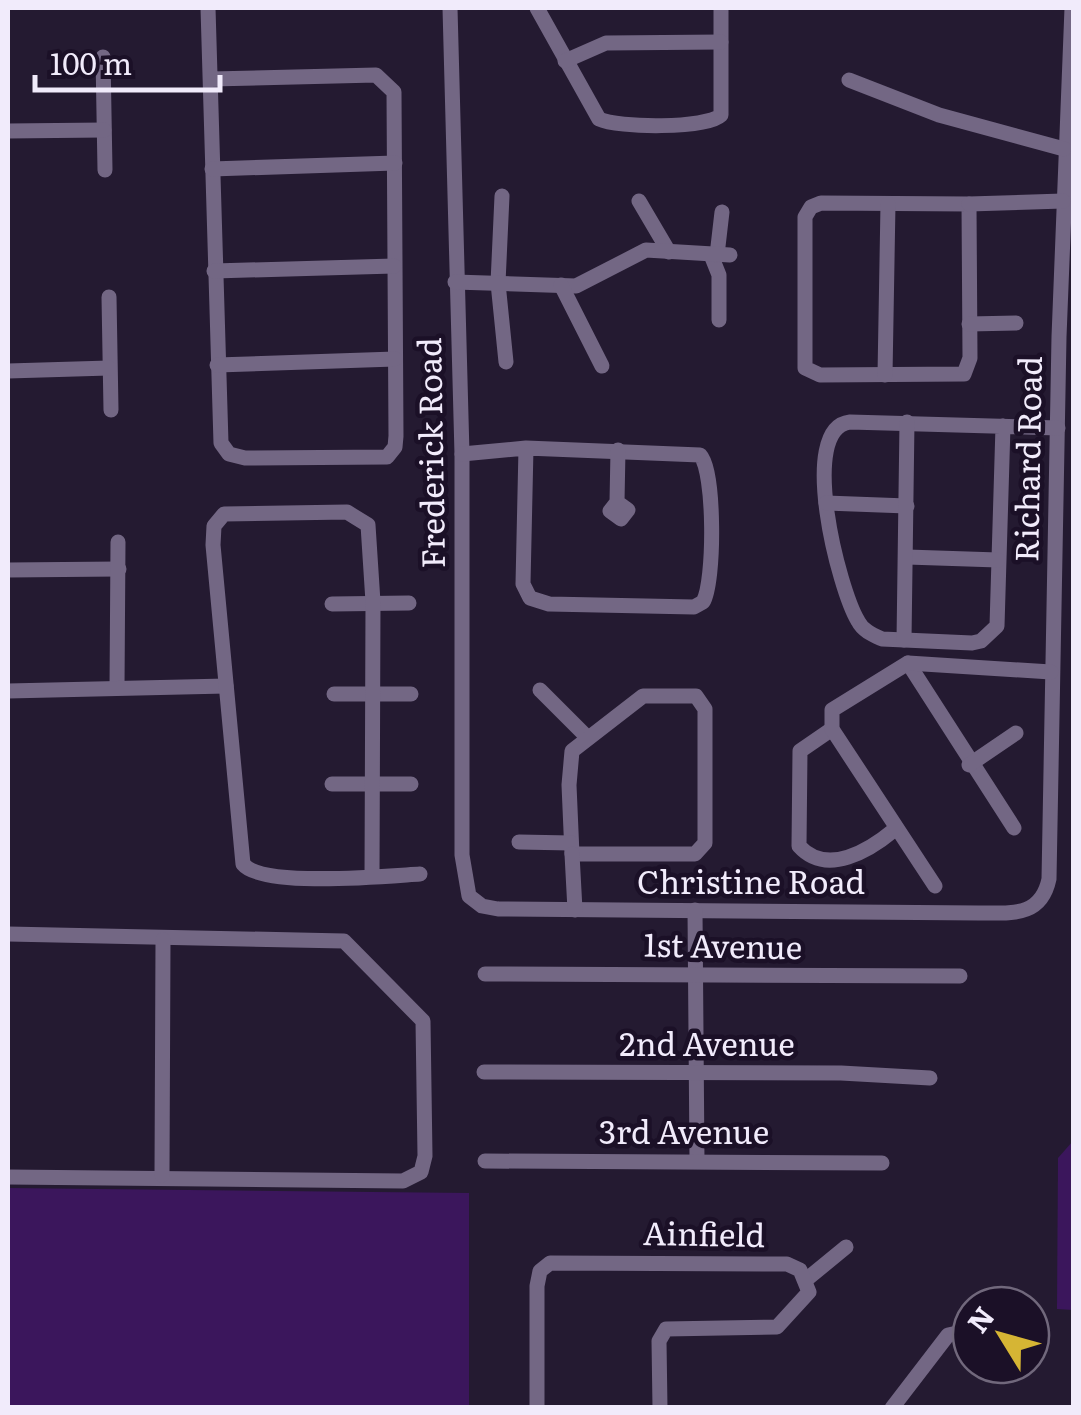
<svg xmlns="http://www.w3.org/2000/svg" width="1081" height="1415" font-family="Literata,serif">
<style>
.green{fill:#3b165c}
.lines{fill:none;stroke-linecap:round;stroke-linejoin:round}
.street{stroke:#736784;stroke-width:15}
.labels{text-anchor:middle;stroke-width:9;stroke-linejoin:round;paint-order:stroke}
.street-label{font-size:32px;fill:#f1ebfb;stroke:#1b1027}
</style>
<rect width="100%" height="100%" fill="#241a31"/>
<g class="green">
<path d="M1073,1141V1310L1057,1309L1058,1158Z"/>
<path d="M8,1188L469,1193V1407H8Z"/>
</g>
<g class="lines">
<g class="street">
<path d="M208,8L221,443L229,454L245,458L387,457L395,447L396,436L394,92L376,75L211,79"/>
<path d="M450,8L462,454V855L469,896L482,906L498,909L979,913C1012,913 1041,917 1049,879L1059,337L1072,8"/>
<path d="M537,8L599,119C618,128 706,129 721,115V8"/>
<path d="M103,57L105,170"/>
<path d="M565,61L606,43L721,42"/>
<path d="M849,80L939,115L1064,149"/>
<path d="M8,131L104,130"/>
<path d="M212,169L395,163"/>
<path d="M502,196L498,283L506,362"/>
<path d="M639,201L669,252"/>
<path d="M821,203L969,204L970,358L964,374L820,375L805,368V217L811,207Z"/>
<path d="M969,204L1063,201"/>
<path d="M711,255L719,275V320"/>
<path d="M717,255L722,212"/>
<path d="M214,271L394,266"/>
<path d="M455,282L576,286L646,250L730,255"/>
<path d="M561,285L602,366"/>
<path d="M109,297L111,410"/>
<path d="M969,324L1016,323"/>
<path d="M217,365L395,359"/>
<path d="M8,371L109,368"/>
<path d="M885,375L888,204"/>
<path d="M1003,426L997,626L981,641L972,643L882,639C873,635 863,631 858,621C839,590 797,428 850,422L1058,428"/>
<path d="M462,454L526,448L700,455C715,471 715,582 703,602L694,607L549,604L530,598L523,584L526,448"/>
<path d="M617,502L628,510L621,519L610,511L617,502L618,450"/>
<path d="M826,503L907,506"/>
<path d="M907,557L998,560"/>
<path d="M8,570L119,569"/>
<path d="M332,604L409,603"/>
<path d="M904,640L907,422"/>
<path d="M908,663L1014,828"/>
<path d="M117,688L118,542"/>
<path d="M540,690L588,738"/>
<path d="M8,691L226,686"/>
<path d="M334,694H411"/>
<path d="M643,696H696L705,709V843L695,854H572L569,785L572,751Z"/>
<path d="M832,729L800,751L799,846C827,877 870,850 894,830"/>
<path d="M969,765L1016,733"/>
<path d="M332,784H411"/>
<path d="M519,842L571,843"/>
<path d="M572,854L575,910"/>
<path d="M372,877L373,602L368,525L347,512L224,514L214,526L213,545L243,864C262,888 387,876 420,874"/>
<path d="M935,886L832,729V710L908,663L1051,672"/>
<path d="M695,910L697,1161"/>
<path d="M8,934L344,941L423,1021L425,1156L421,1172L403,1181L8,1177"/>
<path d="M485,974L960,976"/>
<path d="M484,1072L841,1073L930,1078"/>
<path d="M485,1161L882,1163"/>
<path d="M162,1175L163,940"/>
<path d="M807,1279L846,1247"/>
<path d="M537,1408V1286L540,1271L550,1263L787,1264L800,1270L809,1292L777,1327L666,1329L659,1341L660,1408"/>
<path d="M892,1408L948,1335L971,1330"/>
</g>
</g>
<g class="labels">
<g class="street-label">
<text transform="translate(432 453) rotate(-91)" y="11">Frederick Road</text>
<text transform="translate(1029 459) rotate(-89)" y="11">Richard Road</text>
<text x="751" y="894">Christine Road</text>
<text transform="translate(723 947) rotate(1)" y="11">1st Avenue</text>
<text x="707" y="1056">2nd Avenue</text>
<text x="684" y="1144">3rd Avenue</text>
<text transform="translate(704 1235) rotate(1)" y="11">Ainfield</text>
</g>
</g>
<rect width="1081" height="1415" fill="none" stroke="#f1ebfb" stroke-width="20"/>
<g transform="translate(1001 1335) rotate(307)"><circle r="48" fill="#1b1027" stroke="#71687c" stroke-width="2.5"/>
<path d="M0-8L18 38L0 25L-18 38Z" fill="#d6b534"/>
<text y="-15" font-size="28" font-weight="bold" text-anchor="middle" fill="#f1ebfb">N</text>
</g>
<path d="M35 75v15h185v-15" fill="none" stroke="#f1ebfb" stroke-width="5"/>
<text x="50" y="75" font-size="30" fill="#f1ebfb" stroke="#1b1027" stroke-width="8" paint-order="stroke">100 m</text>
</svg>
